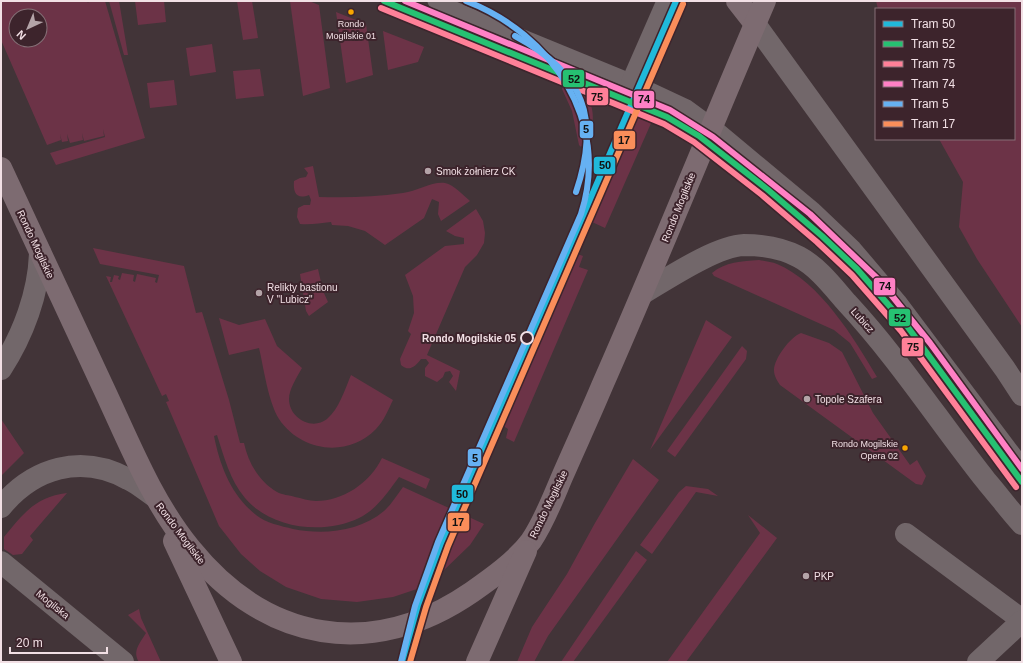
<svg xmlns="http://www.w3.org/2000/svg" width="1023" height="663" font-family="Helvetica,sans-serif">
<style>
.green{fill:#6c3347;fill-rule:evenodd}
.lines{fill:none;stroke-linecap:round;stroke-linejoin:round}
.lane{stroke:#72676a;stroke-width:15}
.street{stroke:#72676a;stroke-width:22}
.secondary{stroke:#72676a;stroke-width:22}
.primary{stroke:#7d6b71;stroke-width:22}
.tram-1-casing{stroke:#3d242c;stroke-width:9}
.tram-2-casing{stroke:#3d242c;stroke-width:9}
.tram-3-casing{stroke:#3d242c;stroke-width:9}
.tram-4-casing{stroke:#3d242c;stroke-width:9}
.tram-5-casing{stroke:#3d242c;stroke-width:9}
.tram-6-casing{stroke:#3d242c;stroke-width:9}
.tram-1{stroke:#20b9da;stroke-width:6}
.tram-2{stroke:#26c172;stroke-width:6}
.tram-3{stroke:#ff8098;stroke-width:6}
.tram-4{stroke:#ff80c5;stroke-width:6}
.tram-5{stroke:#66b1f2;stroke-width:6}
.tram-6{stroke:#fa8e5a;stroke-width:6}
.bus-dot{fill:#f7a600;stroke:#3d242c;stroke-width:1.5}
.poi-dot{fill:#b4a4a8;stroke:#3d242c;stroke-width:1.5}
.stop-dot{fill:#3d242c;stroke:#f2e0e5;stroke-width:2}
.labels{text-anchor:middle;stroke-width:4;stroke-linejoin:round;paint-order:stroke}
.bus-label{font-size:9px;fill:#f2e0e5;stroke:#3d242c}
.poi-label{font-size:10px;fill:#f2e0e5;stroke:#3d242c;text-anchor:start}
.street-label{font-size:10px;fill:#f2e0e5;stroke:#3d242c}
.stop-label{font-size:10px;font-weight:bold;fill:#f2e0e5;stroke:#3d242c;text-anchor:end}
.line-badge{stroke:#3d242c;stroke-width:1.5}
.pale-badge-label{font-size:11px;text-anchor:middle;font-weight:bold;fill:#111}
</style>
<rect width="100%" height="100%" fill="#423438"/>
<g class="green">
<path d="M1,1H87L88,3L89,1H105L145,138L56,165L50,153L105,137L103,129L104,136L84,141L82,133L83,140L70,143L67,134L68,141L62,142L60,134L61,140L47,145L1,40ZM16,16H40V40H16Z"/>
<path d="M109,1H119L128,55H124Z"/>
<path d="M135,1H164L166,22L138,25Z"/>
<path d="M237,1H252L258,38L243,40Z"/>
<path d="M290,1H309L319,5L330,88L303,96Z"/>
<path d="M876,1H1022V327L977,259L959,227L963,182L939,139H1014V9H878Z"/>
<path d="M336,12L366,24L373,75L346,83Z"/>
<path d="M383,31L424,47L418,62L388,70Z"/>
<path d="M212,44L216,72L190,76L186,48Z"/>
<path d="M260,69L264,96L236,99L233,71Z"/>
<path d="M174,80L177,105L150,108L147,83Z"/>
<path d="M563,86L585,94C597,109 595,132 581,147L579,145L572,111L562,89Z"/>
<path d="M639,115L652,121L605,228L592,222Z"/>
<path d="M313,166L319,197C347,198 375,197 403,193C417,191 433,181 445,183C454,185 463,195 470,201L441,221L438,214L439,202L432,199L424,218L385,245L365,231L348,226L332,225L331,222C320,223 311,225 300,224L297,217L298,208L304,205H310L311,200L309,195C296,200 293,192 294,181L300,178L306,177L308,173L304,168Z"/>
<path d="M476,209L483,221L485,233L484,243L477,255L465,267L427,355L460,371L456,391L449,382L453,376L450,371L445,372L443,377L437,382L425,376V368L429,363L426,359H421C415,367 409,372 401,365L400,359L411,334L408,331L414,313L413,296L405,275L445,246L464,244V238L455,236L446,231Z"/>
<path d="M93,248L184,266L196,313L202,312L229,400L240,443H244C248,462 259,482 277,492C282,495 289,495 295,497C301,498 309,501 316,501C343,501 370,483 382,458L430,479L426,489L399,477C388,492 376,510 359,518C324,535 271,529 245,498C230,480 224,457 217,435L214,436C220,466 231,495 256,515C266,523 281,526 293,529C323,535 359,532 384,511C391,505 397,495 403,487L484,524L470,545L442,572L420,588L393,597L357,602L321,599L286,587L260,571L241,554L219,526L166,402L169,401L166,394L162,396L106,276L111,277L110,282H112L114,275L119,276L118,279L120,280L122,273L134,275L133,281L135,282L137,274L156,278L155,282L157,283L159,275L100,264Z"/>
<path d="M575,253L583,256L579,267L588,270L514,442L506,438L508,429L500,424Z"/>
<path d="M759,260C765,261 772,262 777,264C820,282 854,338 877,377L872,379L850,343L834,330L714,276L712,273C725,262 742,261 759,260Z"/>
<path d="M318,269L323,291L328,302L309,316L306,311L300,274Z"/>
<path d="M219,318L239,325L265,319L277,346L302,368C297,377 289,389 289,399C289,418 312,431 327,419C339,409 345,389 351,375L393,400C388,410 384,421 376,429C348,458 301,452 279,419C268,401 264,369 259,348L229,355Z"/>
<path d="M706,320L732,337L650,450Z"/>
<path d="M801,333L829,343L842,352L873,413L910,465L917,460L926,476L922,485L916,484L780,385C777,380 774,376 774,370C774,359 790,337 801,333Z"/>
<path d="M742,346L747,351L746,359L675,457L667,451Z"/>
<path d="M1,419L24,453L1,476Z"/>
<path d="M633,459L659,480L548,636L534,662H517L532,627L567,574L595,523Z"/>
<path d="M686,486L708,489L718,496L696,492L652,554L640,545L679,492Z"/>
<path d="M67,493L30,536L33,540L22,554L13,555L4,549V537C23,514 35,497 67,493Z"/>
<path d="M748,515L777,538L686,662H667L760,533Z"/>
<path d="M636,551L647,560L573,662H561Z"/>
<path d="M139,609L141,618L161,662H139C132,651 140,643 146,633L128,615Z"/>
</g>
<g class="lines">
<g class="lane">
<path d="M435,1L640,85L687,107L717,129L813,209L854,248L899,301L1022,465"/>
<path d="M629,81L664,1"/>
</g>
<g class="street">
<path d="M906,534L1022,620"/>
<path d="M1,562L123,662"/>
<path d="M978,662L1022,621"/>
</g>
<g class="secondary">
<path d="M755,24L1005,369L1022,395"/>
<path d="M643,293C667,279 716,246 744,245C763,245 782,248 799,257C818,267 833,287 847,303C899,359 940,423 987,482C999,496 1010,511 1022,524"/>
<path d="M1,369C23,335 39,293 40,252"/>
<path d="M1,507C33,468 81,453 128,479C137,483 145,490 154,496"/>
</g>
<g class="primary">
<path d="M737,1L755,24"/>
<path d="M1,168C35,241 69,314 103,387C129,442 151,500 190,548C266,642 372,661 472,592C492,578 516,561 531,541C544,522 553,498 562,477C575,447 589,417 602,386C658,259 710,129 765,1"/>
<path d="M174,541L231,662"/>
<path d="M477,662L526,551"/>
</g>
<g class="tram-1-casing">
<path id="tram-1" d="M402,662L418,605L441,543L676,1"/>
</g>
<g class="tram-2-casing">
<path id="tram-2" d="M384,1L667,117L699,136L767,189L822,236L857,269L907,326L1022,482"/>
</g>
<g class="tram-3-casing">
<path id="tram-3" d="M381,8L664,124L694,142L762,195L817,242L852,275L901,331L1016,487"/>
</g>
<g class="tram-4-casing">
<path id="tram-4" d="M405,1L670,110L713,137L810,214L880,281L930,343L1022,469"/>
</g>
<g class="tram-5-casing">
<g id="tram-5">
<path d="M515,36C584,73 601,118 576,192"/>
<path d="M401,662L415,606L438,542L581,214C611,121 552,34 466,1"/>
</g>
</g>
<g class="tram-6-casing">
<path id="tram-6" d="M410,662L426,607L448,546L683,4"/>
</g>
<use href="#tram-1" class="tram-1"/>
<use href="#tram-2" class="tram-2"/>
<use href="#tram-3" class="tram-3"/>
<use href="#tram-4" class="tram-4"/>
<use href="#tram-5" class="tram-5"/>
<use href="#tram-6" class="tram-6"/>
</g>
<g class="bus-dot">
<circle cx="351" cy="12" r="3.5"/>
<circle cx="905" cy="448" r="3.5"/>
</g>
<g class="poi-dot">
<circle cx="428" cy="171" r="4"/>
<circle cx="259" cy="293" r="4"/>
<circle cx="807" cy="399" r="4"/>
<circle cx="806" cy="576" r="4"/>
</g>
<circle class="stop-dot" cx="527" cy="338" r="6"/>
<g class="labels">
<g class="bus-label">
<text x="351" y="27">Rondo<tspan x="351" dy="12">Mogilskie 01</tspan></text>
<text x="898" y="447" text-anchor="end">Rondo Mogilskie<tspan x="898" dy="12">Opera 02</tspan></text>
</g>
<g class="poi-label">
<text x="436" y="175">Smok żołnierz CK</text>
<text x="267" y="291">Relikty bastionu<tspan x="267" dy="12">V "Lubicz"</tspan></text>
<text x="815" y="403">Topole Szafera</text>
<text x="814" y="580">PKP</text>
</g>
<g class="street-label">
<text transform="translate(678 207) rotate(-68)" y="4">Rondo Mogilskie</text>
<text transform="translate(36 244) rotate(65)" y="4">Rondo Mogilskie</text>
<text transform="translate(863 320) rotate(48)" y="4">Lubicz</text>
<text transform="translate(548 504) rotate(-64)" y="4">Rondo Mogilskie</text>
<text transform="translate(181 533) rotate(53)" y="4">Rondo Mogilskie</text>
<text transform="translate(53 604) rotate(39)" y="4">Mogilska</text>
</g>
<g class="stop-label">
<text x="516" y="342">Rondo Mogilskie 05</text>
</g>
</g>
<g class="line-badge">
<rect x="562" y="69" width="23" height="19" rx="4" fill="#26c172"/>
<rect x="586" y="87" width="23" height="19" rx="4" fill="#ff8098"/>
<rect x="633" y="90" width="22" height="19" rx="4" fill="#ff80c5"/>
<rect x="579" y="120" width="15" height="19" rx="4" fill="#66b1f2"/>
<rect x="613" y="130" width="23" height="20" rx="4" fill="#fa8e5a"/>
<rect x="593" y="156" width="23" height="19" rx="4" fill="#20b9da"/>
<rect x="873" y="277" width="23" height="19" rx="4" fill="#ff80c5"/>
<rect x="888" y="308" width="23" height="19" rx="4" fill="#26c172"/>
<rect x="901" y="337" width="23" height="20" rx="4" fill="#ff8098"/>
<rect x="467" y="448" width="15" height="19" rx="4" fill="#66b1f2"/>
<rect x="451" y="484" width="23" height="19" rx="4" fill="#20b9da"/>
<rect x="447" y="512" width="23" height="20" rx="4" fill="#fa8e5a"/>
</g>
<g class="pale-badge-label">
<text x="574" y="83">52</text>
<text x="597" y="101">75</text>
<text x="644" y="103">74</text>
<text x="586" y="133">5</text>
<text x="624" y="144">17</text>
<text x="605" y="169">50</text>
<text x="885" y="290">74</text>
<text x="900" y="322">52</text>
<text x="913" y="351">75</text>
<text x="475" y="462">5</text>
<text x="462" y="498">50</text>
<text x="458" y="526">17</text>
</g>
<rect width="1023" height="663" fill="none" stroke="#f2e0e5" stroke-width="4"/>
<rect x="875" y="8" width="140" height="132" fill="#3d242c" stroke="#856f76"/>
<rect x="883" y="21" width="20" height="6" fill="#20b9da" stroke="#856f76"/>
<text x="911" y="28" font-size="12" fill="#f2e0e5">Tram 50</text>
<rect x="883" y="41" width="20" height="6" fill="#26c172" stroke="#856f76"/>
<text x="911" y="48" font-size="12" fill="#f2e0e5">Tram 52</text>
<rect x="883" y="61" width="20" height="6" fill="#ff8098" stroke="#856f76"/>
<text x="911" y="68" font-size="12" fill="#f2e0e5">Tram 75</text>
<rect x="883" y="81" width="20" height="6" fill="#ff80c5" stroke="#856f76"/>
<text x="911" y="88" font-size="12" fill="#f2e0e5">Tram 74</text>
<rect x="883" y="101" width="20" height="6" fill="#66b1f2" stroke="#856f76"/>
<text x="911" y="108" font-size="12" fill="#f2e0e5">Tram 5</text>
<rect x="883" y="121" width="20" height="6" fill="#fa8e5a" stroke="#856f76"/>
<text x="911" y="128" font-size="12" fill="#f2e0e5">Tram 17</text>
<g transform="translate(28 28) rotate(224)"><circle r="19" fill="#3d242c" stroke="#856f76"/>
<path d="M0-3L7 15L0 10L-7 15Z" fill="#b4a4a8"/>
<text y="-6" font-size="11" font-weight="bold" text-anchor="middle" fill="#f2e0e5">N</text>
</g>
<path d="M10 647v6h97v-6" fill="none" stroke="#f2e0e5" stroke-width="2"/>
<text x="16" y="647" font-size="12" fill="#f2e0e5" stroke="#3d242c" stroke-width="3" paint-order="stroke">20 m</text>
</svg>
